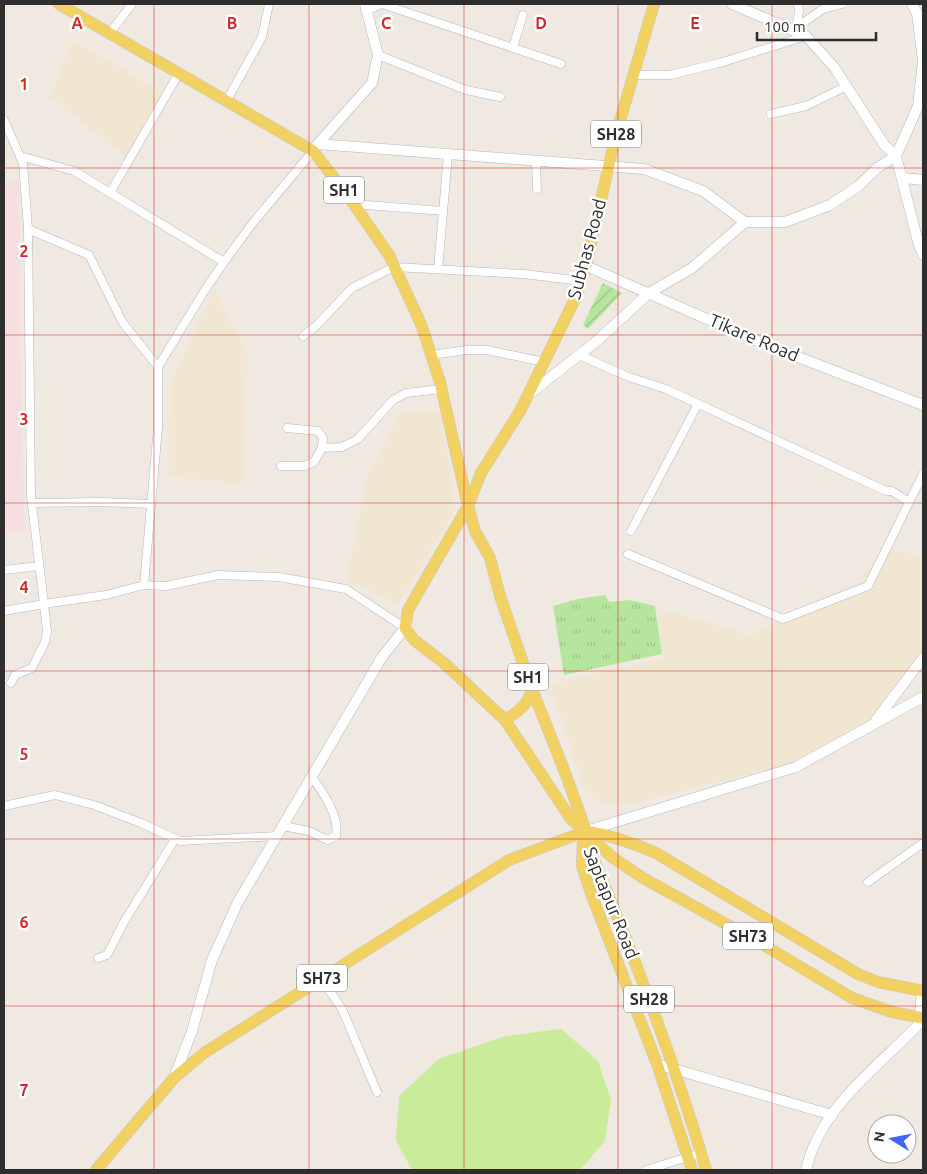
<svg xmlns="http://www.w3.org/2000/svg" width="927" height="1174" font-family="Ubuntu,sans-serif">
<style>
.education{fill:#f0e6d1}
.medical{fill:#f5dfe0}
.park{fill:url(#park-tufts)}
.garden{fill:url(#garden-furrows)}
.pitch{fill:#c9ec9a}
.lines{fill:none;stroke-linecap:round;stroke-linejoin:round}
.street-casing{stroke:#b4b7c1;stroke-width:9}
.secondary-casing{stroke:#b4b7c1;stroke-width:11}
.primary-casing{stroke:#c9c9c9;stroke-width:12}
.street{stroke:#fff;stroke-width:8}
.secondary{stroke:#fff;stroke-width:10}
.primary{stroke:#f2d163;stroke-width:11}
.grid{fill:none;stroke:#d62828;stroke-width:1;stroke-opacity:0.55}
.labels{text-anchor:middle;stroke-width:5;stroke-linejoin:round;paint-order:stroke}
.shield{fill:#fff;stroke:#6d6d6d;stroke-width:1}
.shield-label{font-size:16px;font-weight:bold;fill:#2e2e2e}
.street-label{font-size:18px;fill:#2e2e2e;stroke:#fff}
.grid-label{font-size:16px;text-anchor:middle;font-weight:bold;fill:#d62828;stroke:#fff;stroke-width:5;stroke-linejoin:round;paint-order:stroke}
</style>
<defs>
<pattern id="park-tufts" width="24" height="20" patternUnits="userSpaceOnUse" patternTransform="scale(1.25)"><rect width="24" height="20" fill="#b6e59e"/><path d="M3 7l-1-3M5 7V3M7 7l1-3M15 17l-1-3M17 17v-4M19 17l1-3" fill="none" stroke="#9dc588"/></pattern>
<pattern id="garden-furrows" width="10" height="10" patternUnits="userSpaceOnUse" patternTransform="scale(1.25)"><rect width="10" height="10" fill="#b6e59e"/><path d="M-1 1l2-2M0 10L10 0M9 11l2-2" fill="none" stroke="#9dc588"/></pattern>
</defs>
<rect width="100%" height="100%" fill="#efe9e1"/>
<g class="education">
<path d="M73,40L163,93L127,158L50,96Z"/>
<path d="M214,290L247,351L243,483L169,477L170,384Z"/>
<path d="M441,410L455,509L398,605L346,580L368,474L401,413Z"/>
<path d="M881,549L923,555V649L869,724L796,762L624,806L603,803L585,791L549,684L663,658L657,607L749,635L857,585Z"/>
</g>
<path class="medical" d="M4,181H19L23,487L25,534L4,533Z"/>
<path class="park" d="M605,595L609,602L630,600L655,606L662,654L564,675L553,606L578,599Z"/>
<path class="garden" d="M603,283L622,293L588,329L583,325Z"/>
<path class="pitch" d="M561,1029L598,1061L611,1100L605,1141L580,1170H412L396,1140L399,1096L439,1059L505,1036Z"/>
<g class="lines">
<g class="street-casing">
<g id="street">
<path d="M382,4L561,64"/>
<path d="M797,27L823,9L842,4"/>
<path d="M796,29L799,11L798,4"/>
<path d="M110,33L132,4"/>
<path d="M513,47L523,15"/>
<path d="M378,55L466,90L500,97"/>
<path d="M634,75H670L723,62L806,36"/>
<path d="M227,100L262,37L269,4"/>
<path d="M771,114L806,106L847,86"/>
<path d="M4,120L23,163L28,229L31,496L44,604L106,595L144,585L166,586L218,575L279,577L346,589L405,628"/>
<path d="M20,156L74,171L224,262"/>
<path d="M536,161L537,189"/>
<path d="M110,193L179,73"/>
<path d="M353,204L443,211"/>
<path d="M28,229L89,255L123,323L158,367"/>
<path d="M438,269L448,155"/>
<path d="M303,336L316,326L352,288L394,267L524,274L581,281"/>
<path d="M431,355L467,350H487L544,362"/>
<path d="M579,355L629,377L666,389L886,491H892L909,502"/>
<path d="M287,428L318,431L323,438L322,448L342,447L358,439L393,400L406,393L441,389"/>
<path d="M281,466H305L314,462L322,448"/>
<path d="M32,503L101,502L151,504"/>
<path d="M631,531L698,404"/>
<path d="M628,554L783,619L868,586L923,474"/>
<path d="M4,570L39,566"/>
<path d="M144,585L158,427V367L203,293L224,262L252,224L313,151"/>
<path d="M4,611L44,604L47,631L45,642L32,668L15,675L11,683"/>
<path d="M4,806L55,795L94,805L141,823L180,841L277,836"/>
<path d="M283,826L309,831L327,840L336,836C340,816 323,793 312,777"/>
<path d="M868,882L923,843"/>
<path d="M98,958L107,955L124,922L175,839"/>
<path d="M321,978L342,1009L377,1092"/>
<path d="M646,1170L701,1153"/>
</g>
</g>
<g class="secondary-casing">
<g id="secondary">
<path d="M732,4L806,36L834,67L885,146L896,156L918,242L923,255"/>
<path d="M366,10L379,4"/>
<path d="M318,144L644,169L703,191L745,222"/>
<path d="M316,146L372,83L378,55L365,4"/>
<path d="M903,178L923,180"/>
<path d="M586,266L764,344L923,405"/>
<path d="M527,396L598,340L649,293L692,268L745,222H785L830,205L857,187L877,168L896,156L918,106L923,61L917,13L912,4"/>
<path d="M876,720L923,658"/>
<path d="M586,831L796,767L923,697"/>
<path d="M657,1064L832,1115"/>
<path d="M174,1078L192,1031L212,960L238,902L382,657L405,628"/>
<path d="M806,1170C808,1163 810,1155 813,1148C833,1098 883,1062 919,1024L922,991"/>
</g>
</g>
<g class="primary-casing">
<g id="primary">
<path d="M59,4L313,151L346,193L389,255L421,324L440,382L468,506L475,531L490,558L500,596L532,689L566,775L586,831C610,835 633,843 656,853L858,974L878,982L923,991"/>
<path d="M654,4L615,138L586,266L576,297L520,411L481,473L468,506L408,610L405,628L414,640L444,663L505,720L571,819L612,857L643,878L757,941L852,998L892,1012L923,1018"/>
<path d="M505,720C519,711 528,705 532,689"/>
<path d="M583,836L582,866L592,896L657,1064L692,1170"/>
<path d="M584,836C630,945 673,1056 706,1170"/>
<path d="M96,1170L174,1078L204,1053L509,860L586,831"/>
</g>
</g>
<use href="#street" class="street"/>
<use href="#secondary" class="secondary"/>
<use href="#primary" class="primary"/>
</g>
<path class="grid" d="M154,4V1170M309,4V1170M464,4V1170M618,4V1170M772,4V1170M4,168H923M4,335H923M4,503H923M4,671H923M4,839H923M4,1006H923"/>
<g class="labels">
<g class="shield">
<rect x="591" y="120.5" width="50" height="27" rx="4"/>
<rect x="324" y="176.5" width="40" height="27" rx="4"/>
<rect x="508" y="663.5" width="40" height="27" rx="4"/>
<rect x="723" y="922.5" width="50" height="27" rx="4"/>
<rect x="297" y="964.5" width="50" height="27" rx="4"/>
<rect x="624" y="985.5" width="50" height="27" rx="4"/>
</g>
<g class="shield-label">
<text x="616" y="140">SH28</text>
<text x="344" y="196">SH1</text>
<text x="528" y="683">SH1</text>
<text x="748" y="942">SH73</text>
<text x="322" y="984">SH73</text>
<text x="649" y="1005">SH28</text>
</g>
<g class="street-label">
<text transform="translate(587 249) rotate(-75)" y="6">Subhas Road</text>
<text transform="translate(754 338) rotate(23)" y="6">Tikare Road</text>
<text transform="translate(611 903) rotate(68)" y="6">Saptapur Road</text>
</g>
</g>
<g class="grid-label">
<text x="77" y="29">A</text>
<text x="232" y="29">B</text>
<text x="386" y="29">C</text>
<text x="541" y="29">D</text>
<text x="695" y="29">E</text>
<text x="24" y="90">1</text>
<text x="24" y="257">2</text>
<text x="24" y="425">3</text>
<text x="24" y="593">4</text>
<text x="24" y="760">5</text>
<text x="24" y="928">6</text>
<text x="24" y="1096">7</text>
</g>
<rect width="927" height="1174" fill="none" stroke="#2e2e2e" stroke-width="10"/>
<g transform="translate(892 1139) rotate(280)"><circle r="24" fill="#ffffff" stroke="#ababab"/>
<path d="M0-4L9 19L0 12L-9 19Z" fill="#4264fb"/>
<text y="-8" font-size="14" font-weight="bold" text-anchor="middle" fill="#2e2e2e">N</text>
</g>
<path d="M757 32v8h119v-8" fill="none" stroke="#2e2e2e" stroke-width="2.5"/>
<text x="764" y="32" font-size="15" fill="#2e2e2e" stroke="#ffffff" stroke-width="4" paint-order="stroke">100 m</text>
</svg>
